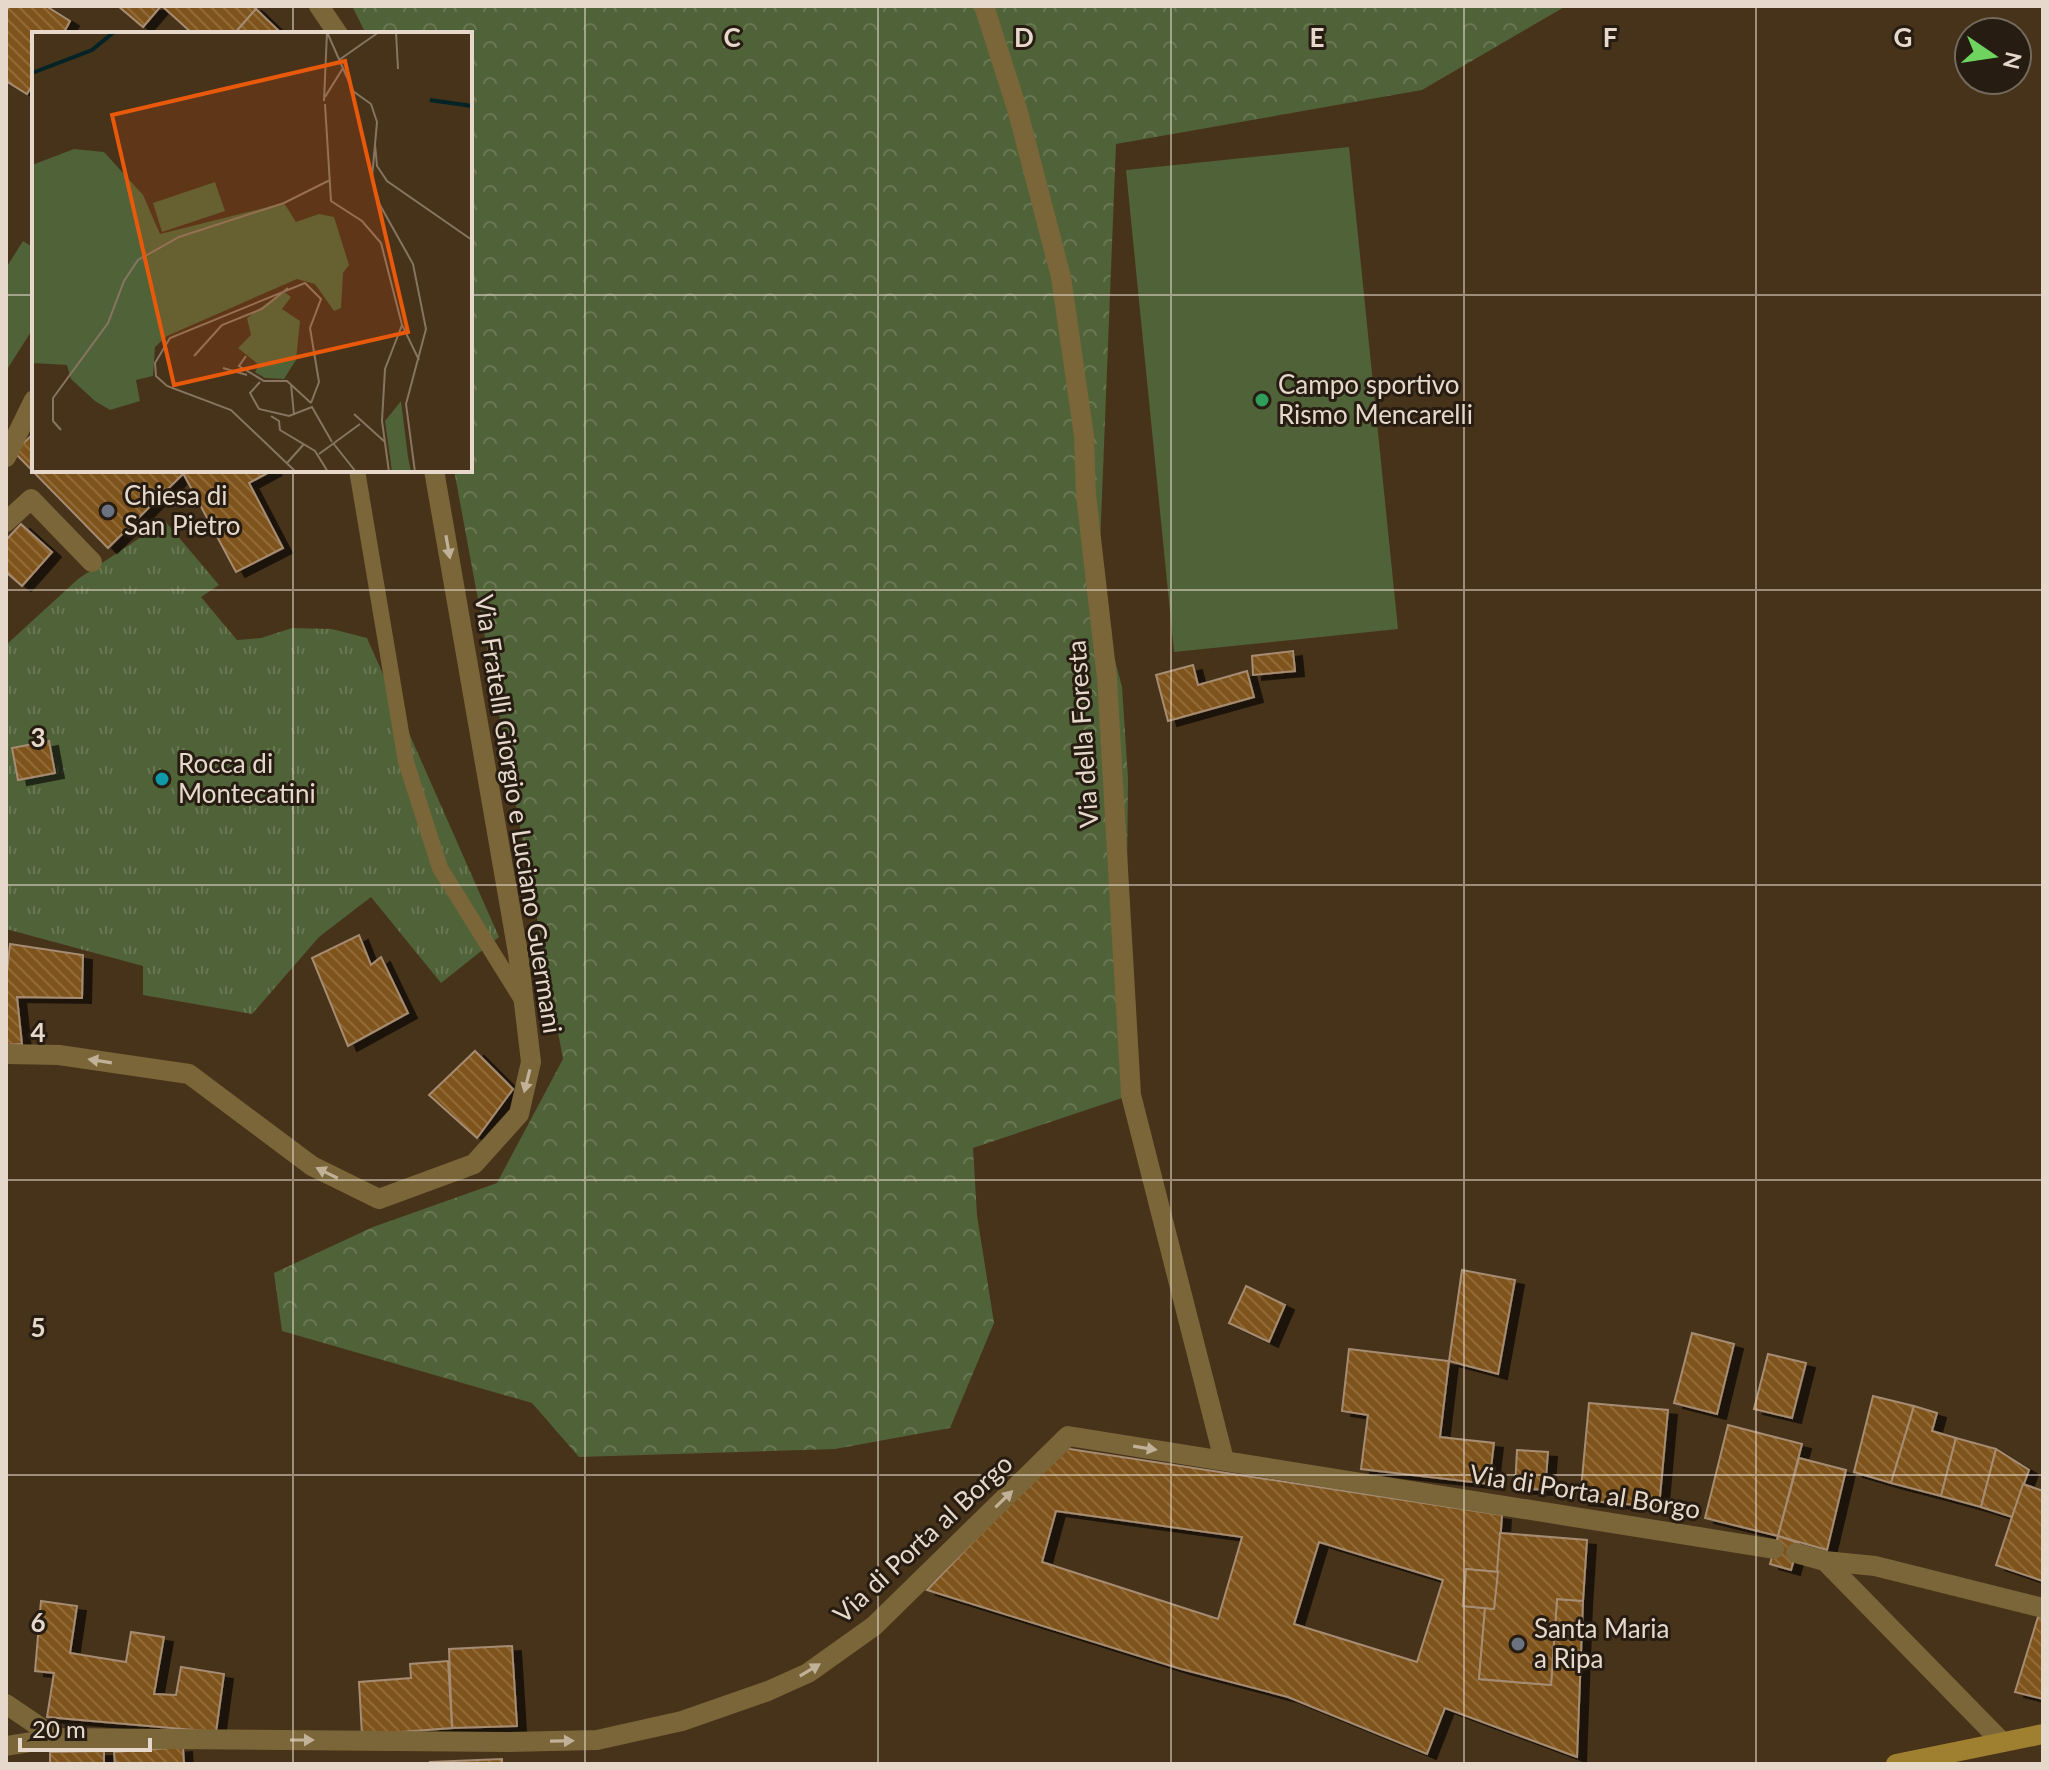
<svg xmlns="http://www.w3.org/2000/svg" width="2049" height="1770" font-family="Lato,sans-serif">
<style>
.forest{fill:url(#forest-crowns)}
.park{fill:url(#park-tufts)}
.pitch{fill:#506238}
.building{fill:url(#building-back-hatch);stroke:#a58c72;stroke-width:2;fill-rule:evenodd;filter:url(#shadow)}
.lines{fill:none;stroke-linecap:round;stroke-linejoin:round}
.lane{stroke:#7a6638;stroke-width:16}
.street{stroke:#7a6638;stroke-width:20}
.secondary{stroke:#9f7f30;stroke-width:20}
.oneway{fill:#c0b198}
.grid{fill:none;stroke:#e6d9cb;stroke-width:2;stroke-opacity:0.55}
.leisure-dot{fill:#2e9e5b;stroke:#261c12;stroke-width:3}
.worship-dot{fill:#6b7280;stroke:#261c12;stroke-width:3}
.culture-dot{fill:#0f9aa8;stroke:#261c12;stroke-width:3}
.labels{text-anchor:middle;stroke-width:6;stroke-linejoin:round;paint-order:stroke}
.poi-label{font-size:26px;fill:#e6d9cb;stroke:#261c12;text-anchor:start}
.street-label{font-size:26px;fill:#e6d9cb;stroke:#261c12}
.inset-river{fill:none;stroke:#032326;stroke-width:4}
.inset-road{fill:none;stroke:#877561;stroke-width:2}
.view{fill:#e8590c;fill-opacity:0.15;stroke:#e8590c;stroke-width:4}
.inset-edge{fill:none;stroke:#e6d9cb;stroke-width:4}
.grid-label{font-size:26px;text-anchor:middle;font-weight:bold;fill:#e6d9cb;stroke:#261c12;stroke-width:6;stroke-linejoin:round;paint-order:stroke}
</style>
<defs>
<pattern id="forest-crowns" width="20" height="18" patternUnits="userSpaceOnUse" patternTransform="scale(2)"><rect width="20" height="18" fill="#506238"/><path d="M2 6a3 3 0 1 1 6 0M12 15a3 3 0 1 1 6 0" fill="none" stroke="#697853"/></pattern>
<pattern id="park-tufts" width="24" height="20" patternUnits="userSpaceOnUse" patternTransform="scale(2)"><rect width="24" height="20" fill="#506238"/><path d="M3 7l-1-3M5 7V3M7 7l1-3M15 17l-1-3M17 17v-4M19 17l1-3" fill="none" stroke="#697853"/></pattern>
<pattern id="building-back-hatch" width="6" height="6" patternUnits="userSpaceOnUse" patternTransform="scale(2)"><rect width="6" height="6" fill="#7f531a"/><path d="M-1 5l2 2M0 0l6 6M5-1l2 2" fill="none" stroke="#916b3a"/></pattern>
<filter id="shadow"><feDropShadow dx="9" dy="5" stdDeviation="0" flood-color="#0009"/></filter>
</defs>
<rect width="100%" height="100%" fill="#47321a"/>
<path class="forest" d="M352,6H1566L1422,90L1116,144L1098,596L1122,687L1128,778L1126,976L1131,1095L973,1148L977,1215L994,1323L950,1428L835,1449L579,1457L532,1403L282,1331L274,1273L373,1227L497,1183L563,1059L454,470H470V34H366Z"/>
<path class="park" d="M165,521L219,585L201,597L237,640L261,638L292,628L332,629L367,638L499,937L441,983L371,897L319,937L252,1014L143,995V966L6,929V645L78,579Z"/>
<g class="pitch">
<path d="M1349,147L1398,629L1174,652L1126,170Z"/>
<path d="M23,241L34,248V327L6,371V268Z"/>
</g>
<g class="building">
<path d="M9,6H46L70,21L63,34H34V82L27,94L6,81V12Z"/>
<path d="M118,6H161L143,27Z"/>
<path d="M162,6H252L256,9L234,34H193Z"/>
<path d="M256,9L282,34H234Z"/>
<path d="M34,433V470H187L108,548L14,452Z"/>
<path d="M187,470H273L249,483L283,548L236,572L183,473Z"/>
<path d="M21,524L52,552L22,586L6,572V540Z"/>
<path d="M1293,651L1295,671L1253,675L1252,656Z"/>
<path d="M1193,665L1198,685L1247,671L1254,697L1168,721L1156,675Z"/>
<path d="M49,741L55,773L18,780L12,748Z"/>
<path d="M359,935L371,965L381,957L408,1013L348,1046L312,958Z"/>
<path d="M10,944L83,955L82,998L17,997L22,1044L6,1045V981Z"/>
<path d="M475,1051L513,1089L477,1138L429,1095Z"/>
<path d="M1462,1270L1515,1280L1498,1374L1449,1361Z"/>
<path d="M1246,1286L1285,1305L1269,1342L1229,1323Z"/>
<path d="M1692,1333L1734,1344L1717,1414L1674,1403Z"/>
<path d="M1349,1349L1449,1361L1440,1437L1494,1443L1489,1484L1361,1469L1368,1415L1342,1411Z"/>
<path d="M1768,1354L1806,1363L1792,1418L1754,1409Z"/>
<path d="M1873,1396L1914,1406L1891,1483L1854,1472Z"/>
<path d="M1589,1403L1668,1410L1659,1507L1580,1500Z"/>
<path d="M1914,1406L1937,1413L1932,1431L1956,1438L1941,1496L1891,1483Z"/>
<path d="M1728,1425L1802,1444L1778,1536L1705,1518Z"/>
<path d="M1956,1438L1996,1449L1981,1507L1941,1496Z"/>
<path d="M1063,1448L1502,1515L1498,1572L1466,1569L1463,1606L1485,1608L1479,1679L1551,1685L1557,1599L1583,1601L1577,1757L1445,1708L1427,1754L1288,1697L1181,1669L927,1590ZM1056,1511L1242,1537L1218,1619L1042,1562ZM1319,1542L1443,1580L1417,1662L1294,1624Z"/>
<path d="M1996,1449L2029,1470L2012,1517L1981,1507Z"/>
<path d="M1517,1450L1548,1452L1545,1490L1515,1488Z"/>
<path d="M1799,1458L1846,1470L1827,1550L1778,1536Z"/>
<path d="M2023,1484L2043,1491V1581L1996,1565Z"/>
<path d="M1500,1533L1587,1540L1583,1601L1557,1599L1551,1685L1479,1679L1485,1608L1494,1609Z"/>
<path d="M1778,1536L1799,1543L1791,1570L1770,1564Z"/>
<path d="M1466,1569L1498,1572L1494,1609L1463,1606Z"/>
<path d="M41,1601L77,1606L70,1653L126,1662L131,1632L164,1637L154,1694L176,1695L181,1667L224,1674L216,1732L47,1717L54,1673L35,1671Z"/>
<path d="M2038,1617L2043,1618V1699L2015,1692Z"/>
<path d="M512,1646L517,1726L452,1728L449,1649Z"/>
<path d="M448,1661L452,1728L362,1735L359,1682L411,1678L410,1664Z"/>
<path d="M183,1747L184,1764H115L114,1752Z"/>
<path d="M104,1751V1764H50V1752Z"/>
<path d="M502,1759V1764H430V1762Z"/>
</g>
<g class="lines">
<path class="lane" d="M357,470L406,762L440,868L522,1000"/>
<g class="street">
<path d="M319,6L338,34"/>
<path d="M984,6L1018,112L1061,277L1084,436L1086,495L1107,678L1131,1095L1224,1460"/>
<path d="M6,457L34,400"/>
<path d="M6,522L31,499L92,562"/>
<path d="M6,1054L59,1055L189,1074L312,1166L379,1199L474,1164L519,1114L531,1062L518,953L434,470"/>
<path d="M1796,1553L1825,1561L1875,1566L2043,1608"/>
<path d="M1825,1561L2002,1742"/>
<path d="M6,1704L56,1738"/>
<path d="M6,1746L56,1738L507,1742L597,1740L682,1721L768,1691L808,1673L874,1626L1068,1436L1774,1549"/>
</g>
<path class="secondary" d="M1896,1764L2043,1734"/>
</g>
<defs><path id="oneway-solid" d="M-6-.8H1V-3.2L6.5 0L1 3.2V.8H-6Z" transform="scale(2)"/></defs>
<g class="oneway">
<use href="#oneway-solid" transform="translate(448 547) rotate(80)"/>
<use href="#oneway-solid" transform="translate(100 1061) rotate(-171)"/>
<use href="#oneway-solid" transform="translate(527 1081) rotate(104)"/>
<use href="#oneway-solid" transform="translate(327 1173) rotate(-154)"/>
<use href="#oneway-solid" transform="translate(1145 1448) rotate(9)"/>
<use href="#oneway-solid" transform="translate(1004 1499) rotate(-44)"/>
<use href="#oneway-solid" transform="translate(810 1670) rotate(-31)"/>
<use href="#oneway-solid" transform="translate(302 1740)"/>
<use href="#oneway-solid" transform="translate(562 1741) rotate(-1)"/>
</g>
<path class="grid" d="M293,6V34M585,6V1764M878,6V1764M1171,6V1764M1464,6V1764M1756,6V1764M6,295H34M470,295H2043M293,470V1764M6,590H2043M6,885H2043M6,1180H2043M6,1475H2043"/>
<circle class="leisure-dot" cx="1262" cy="400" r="8"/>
<g class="worship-dot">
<circle cx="108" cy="511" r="8"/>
<circle cx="1518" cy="1644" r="8"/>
</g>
<circle class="culture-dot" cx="162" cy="779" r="8"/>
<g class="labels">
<g class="poi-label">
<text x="1278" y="394">Campo sportivo<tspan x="1278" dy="30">Rismo Mencarelli</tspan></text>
<text x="124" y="505">Chiesa di<tspan x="124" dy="30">San Pietro</tspan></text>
<text x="178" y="773">Rocca di<tspan x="178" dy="30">Montecatini</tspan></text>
<text x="1534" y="1638">Santa Maria<tspan x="1534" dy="30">a Ripa</tspan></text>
</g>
<g class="street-label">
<text transform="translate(1083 734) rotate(-94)" y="9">Via della Foresta</text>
<text transform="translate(518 814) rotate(81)" y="9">Via Fratelli Giorgio e Luciano Guermani</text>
<text transform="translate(1585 1492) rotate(9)" y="9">Via di Porta al Borgo</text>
<text transform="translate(923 1539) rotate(-43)" y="9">Via di Porta al Borgo</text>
</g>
</g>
<g transform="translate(32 32)">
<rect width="440" height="440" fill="#47321a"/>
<path d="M42,117L72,120L111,163L128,202L252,171L264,190L287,182L302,185L317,233L311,241L309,276L302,279L283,252L265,247L135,304L123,315L121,344L104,348L108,369L78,378L63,369L39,347L35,333L0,331V133ZM369,369L376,425L379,440H360L353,389Z" fill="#506238"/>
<path d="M251,259L259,265L250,277L268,289L264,328L252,347L233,346L223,340L227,333L206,316L219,303L215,286Z" fill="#506238"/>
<path d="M183,150L193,179L130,200L121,171Z" fill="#506238"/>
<path class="inset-river" d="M0,41L60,18L82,0M398,68L440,74"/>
<path class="inset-road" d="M295,0L321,59L339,72L345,90L340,146L348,173L381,232L394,297L374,372L383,440M364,0L366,37M307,28L347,0M293,65L311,36M292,69L295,0M293,72L299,169L330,189L349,211L370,293L387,328M343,112L345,134L355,149L440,208M162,324L190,293L230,277L256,256M214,324L207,334L232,349H255L279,371M191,336L215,343M228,350L218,361L227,377L257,384L280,375L300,410M259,352L262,383M322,382L353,410M239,384L247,389L248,398L283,419L296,440M29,398L21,389V366L76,291L92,249L106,228L147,205L252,171L298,148M301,411L324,440M287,422L328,392M255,431L272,412M264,440L199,378L135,354L124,344L123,331L138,306L273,251L289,267L278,296L287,350L279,371M357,440L350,389L353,337L370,293"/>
<path class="view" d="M313,29L376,300L142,353L80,83Z"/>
<rect width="440" height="440" class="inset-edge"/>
</g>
<g class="grid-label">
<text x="732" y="47">C</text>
<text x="1024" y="47">D</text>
<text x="1317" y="47">E</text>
<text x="1610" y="47">F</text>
<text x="1903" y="47">G</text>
<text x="38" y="747">3</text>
<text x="38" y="1042">4</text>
<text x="38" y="1337">5</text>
<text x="38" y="1632">6</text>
</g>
<rect width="2049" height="1770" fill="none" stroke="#e6d9cb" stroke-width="16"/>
<g transform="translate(1993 56) rotate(103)"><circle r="38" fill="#261c12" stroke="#73685c" stroke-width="2"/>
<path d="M0-6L14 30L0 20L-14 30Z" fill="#6fd35f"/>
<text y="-12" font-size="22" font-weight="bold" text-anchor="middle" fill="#e6d9cb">N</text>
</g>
<path d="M20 1738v12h130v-12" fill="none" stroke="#e6d9cb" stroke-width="4"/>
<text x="32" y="1738" font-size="24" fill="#e6d9cb" stroke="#261c12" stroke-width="6" paint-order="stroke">20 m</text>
</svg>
